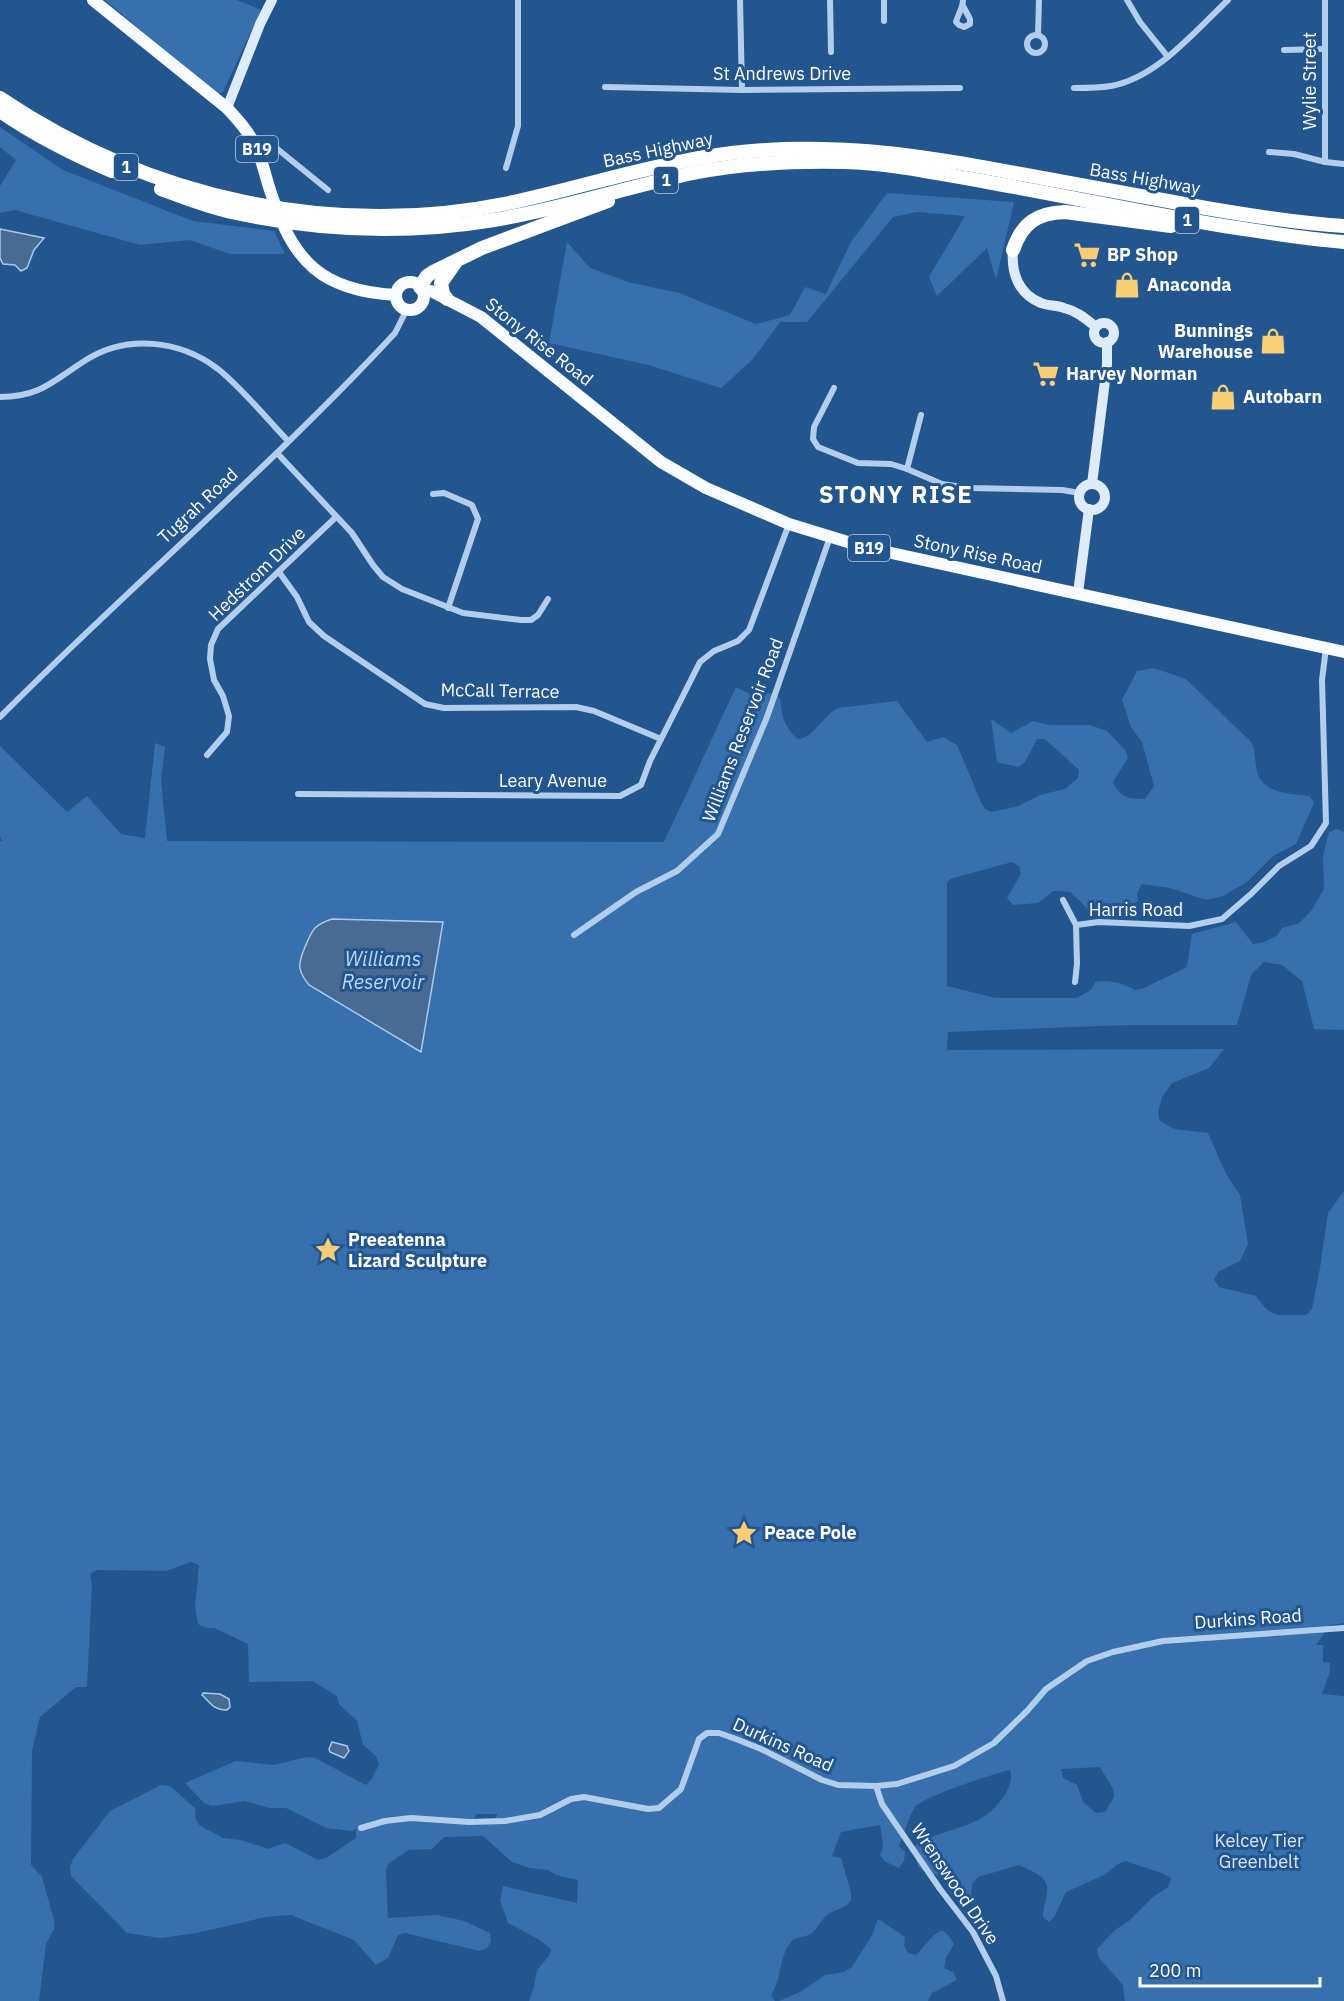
<svg xmlns="http://www.w3.org/2000/svg" width="1344" height="2001" font-family="'IBM Plex Sans',sans-serif">
<style>
.green{fill:#3770ac;fill-rule:evenodd}
.water{fill:#476b93;stroke:#a7caed;stroke-width:1.5}
.lines{fill:none;stroke-linecap:round;stroke-linejoin:round}
.street{stroke:#b3ceec;stroke-width:6}
.secondary{stroke:#deebf9;stroke-width:10}
.primary{stroke:#f8fbff;stroke-width:12}
.highway{stroke:#fff;stroke-width:14}
.labels{text-anchor:middle;stroke-width:6;stroke-linejoin:round;paint-order:stroke}
.shield{fill:#23568f;stroke:#bdccdd;stroke-width:1.5}
.shield-label{font-size:16px;font-weight:bold;fill:#fff}
.street-label{font-size:18px;fill:#fff;stroke:#23568f}
.poi-label{font-size:18px;font-weight:bold;fill:#fff;stroke:#23568f;text-anchor:start}
.park-label{font-size:18px;fill:#d8e8f9;stroke:#23568f}
.water-label{font-size:20px;font-style:italic;fill:#bfd8f3;stroke:#23568f}
.district-label{font-size:24px;font-weight:bold;letter-spacing:1.5px;fill:#fff;stroke:#23568f}
</style>
<rect width="100%" height="100%" fill="#23568f"/>
<g class="green">
<path d="M105,0H237L261,10L223,92L217,94Z"/>
<path d="M0,127L63,170L193,221L274,231L285,254H230L190,240L140,245L15,210L0,213V186L16,160L0,147Z"/>
<path d="M887,193L1014,202L996,280L987,248L937,296L929,277L965,216L917,212L893,217L807,322H780L753,359L721,388L648,365L549,343L567,242L590,268L628,282L679,293L756,324L790,315L805,287L826,294L851,242Z"/>
<path d="M1154,668L1186,679L1251,742C1257,753 1254,764 1258,775C1265,794 1294,794 1310,796L1314,803L1296,844L1273,856L1247,882L1223,896L1206,900L1170,888L1142,884L1137,893L1138,901C1124,913 1107,911 1090,911L1070,892L1061,891H1053L1038,903L1013,905L1007,898L1021,874L1019,866L1012,862L950,879L947,883V986L995,998H1076L1091,990L1095,982C1110,979 1122,983 1135,990L1144,988L1187,967L1192,934L1236,922L1253,944L1262,943L1277,936L1282,928L1299,923L1311,911L1324,889L1323,856L1329,832L1337,829L1344,832V1030L1314,1029L1302,981L1282,965L1264,962L1251,975L1237,1025H1129L948,1032L947,1050L1224,1049L1209,1068L1172,1083L1162,1097L1158,1113L1160,1121L1174,1129L1208,1133L1226,1174L1240,1195L1248,1244L1240,1261L1218,1272L1214,1280L1219,1287L1256,1296C1272,1320 1279,1315 1306,1315L1312,1309L1320,1268L1328,1213L1344,1191V1623L1330,1625L1316,1645H1323V1662L1330,1663V1671L1322,1694L1344,1696V2001H1125L1123,1985L1099,1958L1097,1949L1115,1930L1129,1921L1153,1897L1168,1887L1171,1878C1163,1872 1138,1866 1126,1861L1118,1864L1104,1875L1066,1892L1055,1916L1049,1922L1043,1917C1043,1908 1046,1901 1047,1893C1050,1876 1031,1871 1019,1865L978,1877L972,1884L971,1903C953,1903 949,1892 945,1877C921,1870 916,1874 915,1846C935,1832 959,1830 980,1819C995,1811 1016,1787 1010,1770C996,1773 922,1797 915,1807C908,1818 904,1834 899,1846L905,1852L904,1861L899,1868L884,1861L880,1855L883,1846L880,1825L841,1832L832,1856L841,1858L851,1892V1901C842,1910 836,1909 827,1915C821,1920 818,1928 812,1933C805,1938 796,1936 791,1942C779,1956 782,1979 771,1995L775,2001H529L534,1987L537,1970L549,1956L551,1949L538,1939L508,1923L500,1900L503,1886L577,1903L578,1880L556,1875L548,1870L529,1868L512,1862L483,1836L444,1837L432,1849L409,1850L389,1863L386,1870L388,1918L437,1915L464,1921L490,1933L491,1941L487,1948L479,1951L405,1933L398,1935L388,1958L376,1965L354,1940L291,1915L266,1917L197,1933L161,1938L127,1933L71,1876L70,1867L73,1859L110,1811L161,1785L170,1786L196,1809L195,1817L199,1825L223,1838L241,1840L268,1849L285,1843L318,1860L326,1858L356,1838V1828L352,1831L326,1828L286,1808H270L244,1801L212,1806L204,1803L185,1783L236,1761L274,1765L306,1757L315,1758L366,1785L372,1779L379,1764L376,1756L363,1745L357,1721L339,1704L337,1696L312,1681L249,1682L248,1644L214,1628H206L198,1624L195,1607L199,1565L191,1562L166,1571L97,1570L90,1574L92,1585L87,1687H76L40,1717L32,1751L31,1865L42,1877L54,1920V1929L46,1944L39,2001H0V841H2L0,836V746L67,812L87,796L121,834L145,838L155,743L165,747L161,781L167,841L664,842L736,687L750,694L776,693C783,701 780,707 783,717C785,725 791,733 798,739C815,737 823,715 838,708L897,701L927,742L943,737L957,745L981,802L985,809L992,812L1018,806L1040,795L1065,789L1078,778L1079,770L1045,739H1037L1025,762L1018,767L997,762L991,719L1011,733L1033,721L1049,725H1090L1107,731L1125,750L1128,758L1113,782C1120,798 1129,799 1145,799L1154,786L1142,742L1131,727L1122,700L1137,671ZM1100,1767L1113,1789L1114,1797L1105,1812L1096,1813L1083,1802L1077,1785L1063,1778L1061,1769ZM476,1814H497V1815L495,1821H473Z"/>
<path d="M878,1919L905,1937L904,1946L908,1953L916,1955L934,1935L942,1930L949,1936L954,1944L946,1958L944,1968L953,1972L957,1980L932,1993L928,2001H779L802,1991L825,1975L844,1972L852,1967L872,1935Z"/>
</g>
<g class="water">
<path d="M0,229L44,238L34,250L27,268L21,271L15,265L3,264L0,258Z"/>
<path d="M332,919L443,922L421,1052L309,985C305,980 301,975 300,968C298,960 310,934 315,928C320,923 326,921 332,919Z"/>
<path d="M203,1693L220,1694L229,1699L230,1707L227,1710C214,1711 210,1702 202,1695Z"/>
<path d="M332,1742L347,1746L349,1751L344,1758L330,1752L329,1749Z"/>
</g>
<g class="lines">
<g class="street">
<path d="M740,0L742,90"/>
<path d="M830,0L831,52"/>
<path d="M963,0C963,8 958,14 956,22L959,25L964,27L970,24V19L963,6"/>
<path d="M1127,0L1140,22L1168,57"/>
<path d="M1325,0V162"/>
<path d="M884,21V0"/>
<circle cx="1036" cy="44" r="9"/>
<path d="M1038,35L1039,0"/>
<path d="M1284,50L1324,49"/>
<path d="M605,87L742,90L960,88"/>
<path d="M1074,88C1086,88 1099,88 1111,86C1157,78 1195,31 1228,0"/>
<path d="M257,148L265,144L275,147L328,190"/>
<path d="M1269,152L1294,154L1325,162L1344,164"/>
<path d="M506,168L518,126V0"/>
<path d="M834,388L814,427L813,439L818,447L858,463L891,464L907,469L942,484L970,488L1062,490L1080,493"/>
<path d="M0,397C41,397 54,380 86,360C127,334 180,340 218,369C243,389 266,418 288,441"/>
<path d="M277,453L352,533L373,565L383,577L402,589L463,613L521,620H531L538,615L548,599"/>
<path d="M907,469L921,415"/>
<path d="M433,494L444,493L472,505L478,519L448,608"/>
<path d="M279,572L297,597L309,622L324,636L425,704L444,708L576,707L594,711L661,739"/>
<path d="M0,717C129,587 270,468 395,333L407,309"/>
<path d="M207,755L227,732L229,716L223,696L214,680L210,659L211,645L218,629L336,517"/>
<path d="M298,794L620,796L641,785L650,761L700,662L714,651L738,641L749,630L789,524"/>
<path d="M1063,900L1076,925"/>
<path d="M574,935L636,892L677,871L718,834L767,717L830,537"/>
<path d="M1075,982L1077,964L1076,925L1099,922L1189,926L1222,919L1251,894L1279,866L1311,846L1326,823L1322,680L1326,648"/>
<path d="M876,1786L882,1804L940,1889L973,1932L996,1976L1003,2001"/>
<path d="M361,1828L385,1821L411,1818L469,1822L505,1821L540,1815L571,1799L584,1797L648,1809L659,1808L681,1789L699,1739L707,1733H719L736,1739L761,1749L822,1780L838,1785L876,1786L897,1784L954,1766L994,1743L1027,1711L1046,1689L1087,1661L1113,1652L1163,1641L1344,1628"/>
</g>
<g class="secondary">
<path d="M227,108L260,24L272,0"/>
<path d="M1013,250C1011,272 1018,294 1041,303C1048,306 1057,305 1064,308C1077,311 1086,319 1096,327"/>
<circle cx="1104" cy="333" r="10"/>
<path d="M1092,484L1107,365V342"/>
<circle cx="1092" cy="497" r="13"/>
<path d="M1078,593L1089,509"/>
</g>
<g class="primary">
<path d="M93,0L227,108C238,120 250,133 257,149C263,163 266,179 271,193C293,261 321,291 396,295"/>
<circle cx="410" cy="296" r="14"/>
<path d="M422,291H431L481,317L661,462L706,488L789,524L864,547L1344,652"/>
</g>
<g class="highway">
<path d="M0,98C150,199 332,239 509,203C575,189 639,168 705,157C744,150 783,148 823,149C888,150 952,161 1015,173C1079,185 1143,197 1206,208C1252,216 1298,223 1344,226"/>
<path d="M0,111C36,136 72,154 112,171"/>
<path d="M161,189C185,198 210,208 236,213C320,231 409,234 494,220C561,209 627,187 693,173C742,163 794,161 844,162C892,163 940,174 987,182C1066,196 1145,213 1224,226C1264,232 1304,239 1344,242"/>
<path d="M1013,250C1022,223 1037,213 1065,212L1171,226"/>
<path d="M420,287L427,276L433,272L482,248L608,201"/>
<path d="M447,299L443,294L441,283L455,263"/>
</g>
</g>
<defs>
<g id="supermarket-bare" transform="scale(2.07)"><path d="M-6-5.5h2.5l.6 2H6L4.5 2H-2.5L-4.4-4H-6ZM-1.5 3.2a1.3 1.3 0 1 0 .1 0ZM3 3.2a1.3 1.3 0 1 0 .1 0Z" fill="#f7cd75" stroke="#23568f" stroke-width="2.5" paint-order="stroke"/></g>
<g id="shop-bare" transform="scale(2.07)"><path d="M-5-2.5h2.3a2.7 3.5 0 0 1 5.4 0H5L5.5 6h-11ZM-1.5-2.5h3a1.5 2.3 0 0 0-3 0Z" fill="#f7cd75" stroke="#23568f" stroke-width="2.5" paint-order="stroke"/></g>
<g id="sight-bare" transform="scale(2.07)"><path d="M0-6L1.8-2.2L6-1.7L2.9 1.2L3.7 5.4L0 3.3L-3.7 5.4L-2.9 1.2L-6-1.7L-1.8-2.2Z" fill="#f7cd75" stroke="#23568f" stroke-width="2.5" paint-order="stroke"/></g>
</defs>
<g fill-rule="evenodd">
<use href="#supermarket-bare" x="1087" y="255"/>
<use href="#shop-bare" x="1127" y="285"/>
<use href="#shop-bare" x="1273" y="341"/>
<use href="#supermarket-bare" x="1046" y="374"/>
<use href="#shop-bare" x="1223" y="397"/>
<use href="#sight-bare" x="328" y="1250"/>
<use href="#sight-bare" x="744" y="1533"/>
</g>
<g class="labels">
<g class="shield">
<rect x="236" y="136" width="42" height="26" rx="4.5"/>
<rect x="114" y="154" width="24" height="26" rx="4.5"/>
<rect x="654" y="167" width="24" height="26" rx="4.5"/>
<rect x="1175" y="207" width="24" height="26" rx="4.5"/>
<rect x="848" y="535" width="42" height="26" rx="4.5"/>
</g>
<g class="shield-label">
<text x="257" y="155">B19</text>
<text x="126" y="173">1</text>
<text x="666" y="186">1</text>
<text x="1187" y="226">1</text>
<text x="869" y="554">B19</text>
</g>
<g class="street-label">
<text x="782" y="80">St Andrews Drive</text>
<text transform="translate(1310 81) rotate(-90)" y="6">Wylie Street</text>
<text transform="translate(658 150) rotate(-12)" y="6">Bass Highway</text>
<text transform="translate(1145 179) rotate(10)" y="6">Bass Highway</text>
<text transform="translate(539 342) rotate(38)" y="6">Stony Rise Road</text>
<text transform="translate(198 506) rotate(-43)" y="6">Tugrah Road</text>
<text transform="translate(978 554) rotate(12)" y="6">Stony Rise Road</text>
<text transform="translate(257 574) rotate(-44)" y="6">Hedstrom Drive</text>
<text transform="translate(500 691) rotate(1)" y="6">McCall Terrace</text>
<text transform="translate(743 730) rotate(-69)" y="6">Williams Reservoir Road</text>
<text x="553" y="787">Leary Avenue</text>
<text x="1136" y="916">Harris Road</text>
<text transform="translate(1248 1619) rotate(-4)" y="6">Durkins Road</text>
<text transform="translate(783 1745) rotate(24)" y="6">Durkins Road</text>
<text transform="translate(955 1884) rotate(56)" y="6">Wrenswood Drive</text>
</g>
<g class="poi-label">
<text x="1107" y="261">BP Shop</text>
<text x="1147" y="291">Anaconda</text>
<text x="1253" y="337" text-anchor="end">Bunnings<tspan x="1253" dy="21">Warehouse</tspan></text>
<text x="1066" y="380">Harvey Norman</text>
<text x="1243" y="403">Autobarn</text>
<text x="348" y="1246">Preeatenna<tspan x="348" dy="21">Lizard Sculpture</tspan></text>
<text x="764" y="1539">Peace Pole</text>
</g>
<g class="park-label">
<text x="1259" y="1847">Kelcey Tier<tspan x="1259" dy="21">Greenbelt</tspan></text>
</g>
<g class="water-label">
<text x="383" y="966">Williams<tspan x="383" dy="23">Reservoir</tspan></text>
</g>
<g class="district-label">
<text x="896" y="503">STONY RISE</text>
</g>
</g>
<path d="M1140 1977v9h180v-9" fill="none" stroke="#ffffff" stroke-width="3"/>
<text x="1149" y="1977" font-size="18" fill="#ffffff" stroke="#23568f" stroke-width="4.5" paint-order="stroke">200 m</text>
</svg>
